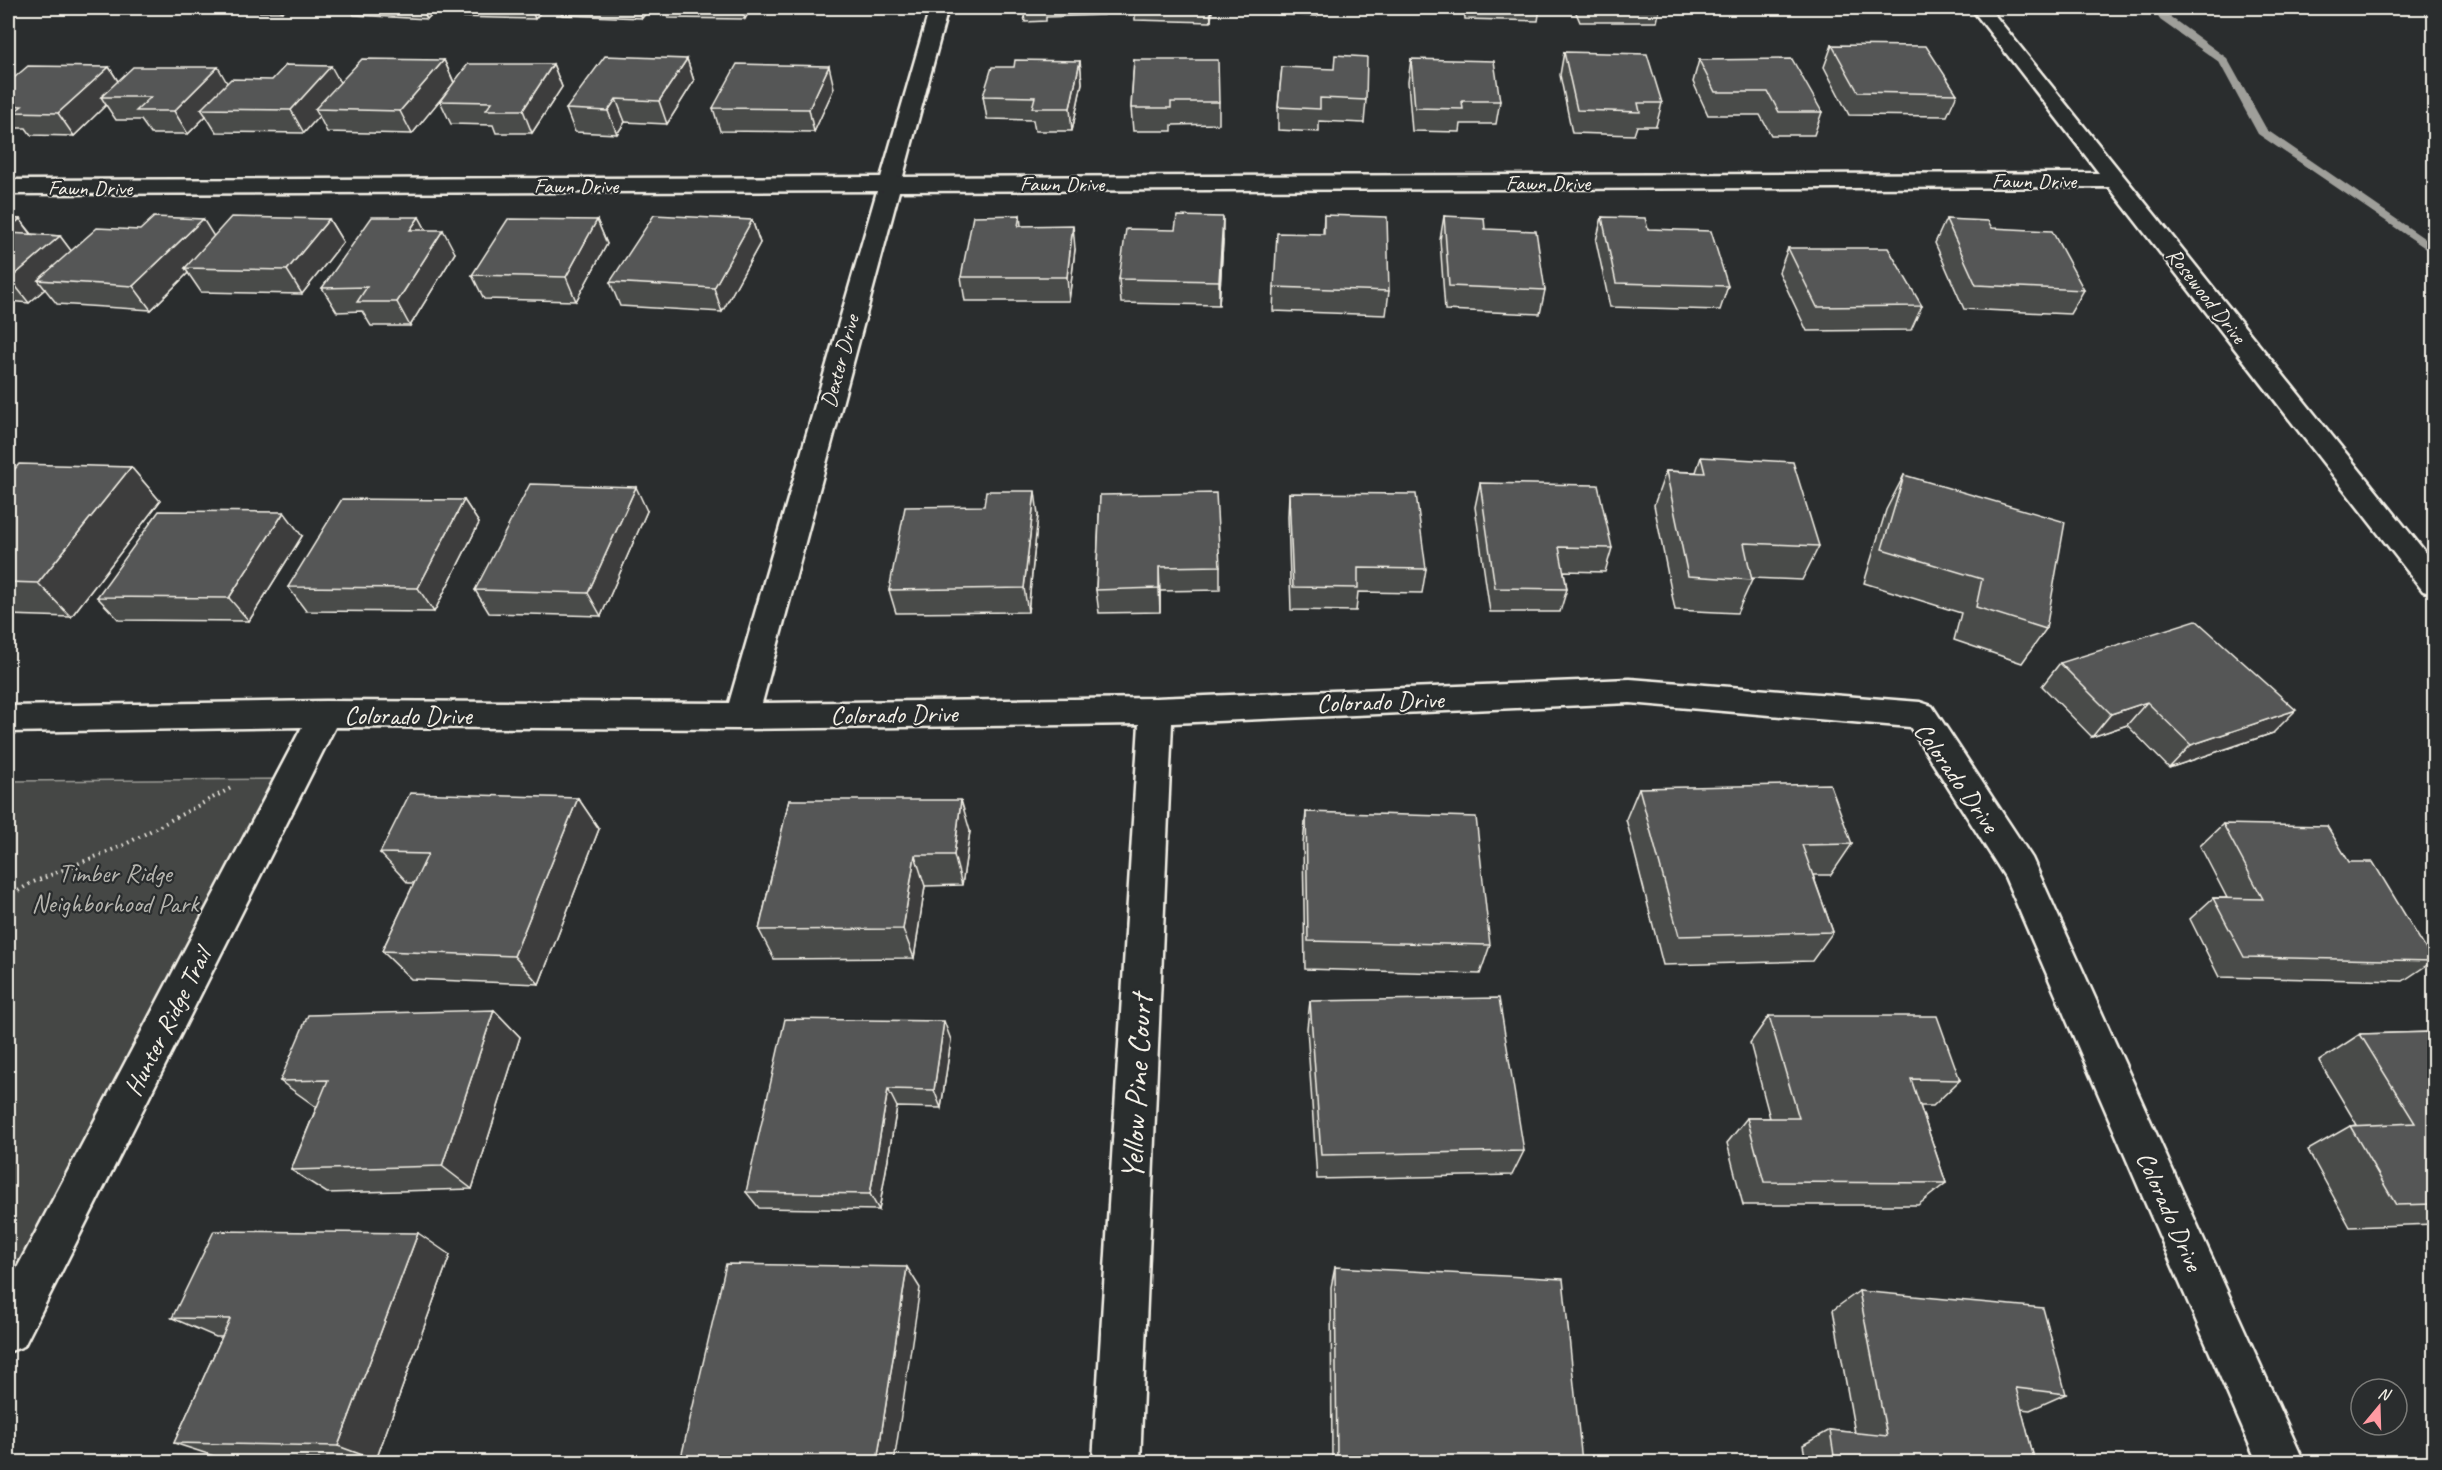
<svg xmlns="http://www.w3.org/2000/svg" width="2442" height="1470" font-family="Caveat,sans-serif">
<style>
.green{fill:#444645;stroke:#9c9c96;stroke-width:1.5}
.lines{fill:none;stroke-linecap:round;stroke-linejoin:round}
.stream{fill:#9f9f9a;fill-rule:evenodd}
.street-casing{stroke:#f4f1e8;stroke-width:5}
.secondary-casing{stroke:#f4f1e8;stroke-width:5}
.path{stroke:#f4f1e8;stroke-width:4;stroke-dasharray:1.5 4.5;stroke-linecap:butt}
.street{fill:#2a2d2e;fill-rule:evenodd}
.secondary{fill:#2a2d2e;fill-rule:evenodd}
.wall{fill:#494b4a;stroke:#f4f1e8;stroke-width:1.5}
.shaded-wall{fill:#3c3d3c;stroke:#f4f1e8;stroke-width:1.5}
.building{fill:#555756;stroke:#f4f1e8;stroke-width:1.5}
.labels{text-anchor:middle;stroke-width:4.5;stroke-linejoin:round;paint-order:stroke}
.far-street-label{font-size:22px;fill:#f4f1e8;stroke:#2a2d2e}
.street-label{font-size:26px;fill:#f4f1e8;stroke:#2a2d2e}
.park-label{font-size:26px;fill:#b6b5af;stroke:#2a2d2e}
.near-street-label{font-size:32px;fill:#f4f1e8;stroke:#2a2d2e}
</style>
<rect width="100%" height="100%" fill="#2a2d2e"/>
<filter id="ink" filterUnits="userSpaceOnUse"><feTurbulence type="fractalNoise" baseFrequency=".0167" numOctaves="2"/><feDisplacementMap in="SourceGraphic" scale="12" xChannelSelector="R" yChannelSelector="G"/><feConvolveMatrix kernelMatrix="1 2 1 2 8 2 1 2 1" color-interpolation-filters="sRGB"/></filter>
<g filter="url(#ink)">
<path class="green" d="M292,779L8,1329V781Z"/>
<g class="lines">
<path class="stream" d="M2155,8H2165L2169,16L2227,58L2267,130L2434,245V254L2258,134L2219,62L2160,20Z"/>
<g class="street-casing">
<path id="street" d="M930,8H948L762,703L1156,698L1630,679L1920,702L1932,706L2032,858L2304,1462H2257L2005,877L1910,727L1630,703L1172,723L1140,1462H1093L1139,724L742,729L335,727L24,1346L8,1352V1285L302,727L8,732V706L325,701L729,703Z"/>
</g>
<g class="secondary-casing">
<path id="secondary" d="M1971,8H1989L2434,563V594L2423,591L2109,187L8,194V180L2099,173Z"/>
</g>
<path class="path" d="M8,897L31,883L124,845L233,787"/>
<use href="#street" class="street"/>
<use href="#secondary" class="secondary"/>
</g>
<g class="wall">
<path d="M41,8H120L114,12L43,11Z"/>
<path d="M148,8H225L222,11H150Z"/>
<path d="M245,8H287L282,12H248Z"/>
<path d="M350,8H438L427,19L354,15Z"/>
<path d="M453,8H544L535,19L457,17Z"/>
<path d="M559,8H650L642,18L562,15Z"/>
<path d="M665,8H751L745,19L668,18Z"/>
<path d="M786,8H866L865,9L787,11Z"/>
<path d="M1023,8H1103L1104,15L1046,17V21L1025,22Z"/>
<path d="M1135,8H1212L1211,22L1135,20Z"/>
<path d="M1247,8H1317V16L1247,13Z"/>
<path d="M1353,8H1433V9L1354,10Z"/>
<path d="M1464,8H1540L1538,21L1465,19Z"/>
<path d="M1574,8H1660L1657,22H1580Z"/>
<path d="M1832,45L1957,94L1947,116L1849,115L1824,67Z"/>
<path d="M1564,52L1662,103L1656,126H1637L1634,135L1572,133L1560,75Z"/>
<path d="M687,59L694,81L667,124L625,122L617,134L575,132L566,109Z"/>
<path d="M1411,59L1500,101L1496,124H1461L1460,132L1412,131L1408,82Z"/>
<path d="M444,60L454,82L553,64L562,87L532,133H496L493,125L451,124L440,101L447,91L412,134L327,132L319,116L304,133L216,132L206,116L188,134H151L141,120H116L106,105L74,136L31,135L26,128H8V80L9,82L109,67L118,81L227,83L340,82Z"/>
<path d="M1134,60L1219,102V124L1172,125V131H1133L1131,108Z"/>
<path d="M1699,60L1822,112L1814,135H1771L1760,115H1708L1693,82Z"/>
<path d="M1080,61L1082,83L1072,131H1035L1033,120L987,119L983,96Z"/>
<path d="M1282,67L1366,100L1364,123L1319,121V132L1278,130V107Z"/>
<path d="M834,88L814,132L720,131L713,108Z"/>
<path d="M1020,215L1021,226L1075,249L1069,301H965L961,277Z"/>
<path d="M1324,215L1389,291L1386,315L1273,311L1274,287L1323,234Z"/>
<path d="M1444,216L1485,229L1545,290L1540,314L1445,310L1440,240Z"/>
<path d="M419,217L426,230L455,253L410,326H371L362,311L337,312L322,288Z"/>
<path d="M1602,217L1648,229L1728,286L1720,310L1610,307L1596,241Z"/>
<path d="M8,218L20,219L32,234L60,236L71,251L214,236L329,219L343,242L302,294L201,292L188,273L151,310L57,304L45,289L29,303L8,301Z"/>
<path d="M1946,219L1992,228L2084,290L2070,314L1964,309L1935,243Z"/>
<path d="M597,220L607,244L576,301L484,299L472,275Z"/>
<path d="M752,220L760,243L722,312L620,306L610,282Z"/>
<path d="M1223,241L1219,305L1121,303L1119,279Z"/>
<path d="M1788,248L1922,306L1911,330L1807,331L1779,272Z"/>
<path d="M1701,457L1819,546L1802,580L1752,578V580L1737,613L1675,610L1654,505L1666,471L1696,472Z"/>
<path d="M131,467L160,501L71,617L8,615V477Z"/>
<path d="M1904,475L2046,629L2022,663L1954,640L1961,613L1864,583L1886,510Z"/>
<path d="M1480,483L1612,548L1605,572L1564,571L1567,589L1560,612H1490L1475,507Z"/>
<path d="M1289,493L1426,569L1422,593L1358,592L1356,611L1291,610L1288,517Z"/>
<path d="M1100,495L1220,566V590L1160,591V612L1099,613L1096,590Z"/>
<path d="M464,500L479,523L434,612L306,611L288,587Z"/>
<path d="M647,511L601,616L489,613L475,590Z"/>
<path d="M1038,515L1028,612L896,613L889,590Z"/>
<path d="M302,536L249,621L119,620L97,597Z"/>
<path d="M2060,663L2273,733L2169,768L2127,725L2092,737L2042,686Z"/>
<path d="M1639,788L1852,844L1831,875H1813L1833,932L1812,961L1663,965L1626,819Z"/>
<path d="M578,798L599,829L539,984L411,979L382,951L414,883H408L380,853Z"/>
<path d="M789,800L970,831L962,885L925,886L914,958L774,959L759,930Z"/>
<path d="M1306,812L1490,945L1480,974L1305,969L1303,844Z"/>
<path d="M2223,824L2433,961L2403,981L2219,977L2190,919L2213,898H2227L2200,846Z"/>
<path d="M1310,1001L1524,1151L1512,1175L1317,1179L1307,1028Z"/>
<path d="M494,1010L520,1037L472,1189L327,1193L291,1170L317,1106H315L280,1081Z"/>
<path d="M1769,1016L1960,1080L1933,1106H1920L1946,1183L1918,1205H1743L1727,1143L1747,1118H1770L1750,1043Z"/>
<path d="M2434,1032V1224L2350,1227L2308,1150L2350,1126L2357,1125L2319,1061L2360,1034Z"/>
<path d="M951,1040L941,1108L897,1107L879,1210L759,1208L746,1192Z"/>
<path d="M450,1255L376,1460L220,1458L174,1443L222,1337H216L172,1318Z"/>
<path d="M1335,1267L1582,1462H1332L1331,1287Z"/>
<path d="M1859,1291L2066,1394L2030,1410L2021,1409L2035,1462H1806L1803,1445L1830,1430L1855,1433L1833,1310Z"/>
</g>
<g class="shaded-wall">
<path d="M111,8H120L114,12Z"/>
<path d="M279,8H287L282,12Z"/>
<path d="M422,8H438L427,19Z"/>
<path d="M531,8H544L535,19Z"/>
<path d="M638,8H650L642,18Z"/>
<path d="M742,8H751L745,19Z"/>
<path d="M1210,8H1212L1211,22Z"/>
<path d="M687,59L694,81L667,124L659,101Z"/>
<path d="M444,60L454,83L412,134L400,111Z"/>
<path d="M1080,61L1082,83L1072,131L1070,108Z"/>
<path d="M553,64L562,87L532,133L523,110Z"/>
<path d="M331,66L343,88L315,109L319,116L304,133L291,110Z"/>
<path d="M829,66L834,88L814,132L809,109Z"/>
<path d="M109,67L123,89L101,97L106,105L74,136L58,113Z"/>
<path d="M218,67L231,90L201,109L206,116L188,134L174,111Z"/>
<path d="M616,99L625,122L617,134L608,111Z"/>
<path d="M419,217L432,241L410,230Z"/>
<path d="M1223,217V241L1219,305V281Z"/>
<path d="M20,219L38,243L8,237V229Z"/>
<path d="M203,219L218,243L185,268L188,273L151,310L133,286Z"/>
<path d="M329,219L343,242L302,294L287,270Z"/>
<path d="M597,220L607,244L576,301L566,277Z"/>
<path d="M752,220L760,243L722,312L714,288Z"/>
<path d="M1073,225L1075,249L1069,301L1067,277Z"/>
<path d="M443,230L455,253L410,326L397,302Z"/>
<path d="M60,236L78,260L38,280L45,289L29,303L10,279Z"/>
<path d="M131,467L160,501L71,617L38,583Z"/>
<path d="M636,487L647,511L601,616L588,593Z"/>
<path d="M1035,491L1038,515L1028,612L1024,588Z"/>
<path d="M464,500L479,523L434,612L418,588Z"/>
<path d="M284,512L302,536L249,621L229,598Z"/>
<path d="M1159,567L1160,591V612L1159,588Z"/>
<path d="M2147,702L2127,725L2092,737L2111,714Z"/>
<path d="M2296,710L2273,733L2169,768L2191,745Z"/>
<path d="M578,798L599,829L539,984L514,956Z"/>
<path d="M961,800L970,831L962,885L954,855Z"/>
<path d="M915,855L925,886L914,958L903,929Z"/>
<path d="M494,1010L520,1037L472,1189L442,1166Z"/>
<path d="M944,1021L951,1040L941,1108L934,1090Z"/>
<path d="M888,1089L897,1107L879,1210L870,1194Z"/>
<path d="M418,1233L450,1255L376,1460L338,1446Z"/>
<path d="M907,1267L920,1288L894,1462H877Z"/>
</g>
<g class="building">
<path d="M1832,45L1926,46L1957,94L1858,92Z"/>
<path d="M1564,52L1647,54L1662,103H1638L1640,112L1577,110Z"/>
<path d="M1335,55L1367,57L1366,100L1320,98V109L1278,107L1282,67L1334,69Z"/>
<path d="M605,56L687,59L659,101L616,99L608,111L566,109Z"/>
<path d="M362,59L444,60L400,111L315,109Z"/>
<path d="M1411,59L1494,61L1500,101H1462L1463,109L1415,108Z"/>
<path d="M1792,59L1822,112H1779L1768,92H1715L1699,60Z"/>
<path d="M1015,60L1080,61L1070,108H1032L1035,97L983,96L992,67H1014Z"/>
<path d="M1134,60H1218L1219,102H1171V108H1131Z"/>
<path d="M468,64H553L523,110H486L492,102L440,101Z"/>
<path d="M737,64L829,66L809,109L713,108Z"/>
<path d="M286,65L331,66L291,110L201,109L231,79L272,80Z"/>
<path d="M28,66L109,67L58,113L14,112L22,106L8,105V83Z"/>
<path d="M133,67H218L174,111H136L151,97H101Z"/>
<path d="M654,215L752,220L714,288L610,282Z"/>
<path d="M1020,215L1018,226L1073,225L1067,277H961L973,216Z"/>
<path d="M1324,215L1387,217L1389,291L1274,287L1277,233L1324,234Z"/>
<path d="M1177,216L1223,217L1219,281L1119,279L1126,229L1175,230Z"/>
<path d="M1444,216L1484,218L1485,229L1536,231L1545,290L1449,286Z"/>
<path d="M154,217L203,219L133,286L38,280L97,228L140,230Z"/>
<path d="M231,217L329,219L287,270L185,268Z"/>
<path d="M372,217H419L410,230H443L397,302H357L367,287L322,288Z"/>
<path d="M1602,217L1645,218L1648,229L1711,231L1728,286L1616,283Z"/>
<path d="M8,218L20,219L8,229Z"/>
<path d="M508,219L597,220L566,277L472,275Z"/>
<path d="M1946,219L1988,221L1992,228L2052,231L2084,290L1976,285Z"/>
<path d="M8,233L60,236L10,279H8Z"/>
<path d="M1788,248H1888L1922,306L1817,307Z"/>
<path d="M1701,457L1793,462L1819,546L1744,543L1752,580L1688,576L1666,471L1705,473Z"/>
<path d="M19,464L131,467L38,583L8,582V477Z"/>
<path d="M1904,475L2065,522L2046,629L1976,607L1982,579L1882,549Z"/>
<path d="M1480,483L1598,485L1612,548L1559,547L1567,589L1495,588Z"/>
<path d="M530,484L636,487L588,593L475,590Z"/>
<path d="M986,491H1035L1024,588L889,590L905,507L984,506Z"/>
<path d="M1216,493L1220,566L1159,567V588L1096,590L1100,495Z"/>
<path d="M1289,493L1416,494L1426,569L1358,568V588L1293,587Z"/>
<path d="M342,499L464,500L418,588L288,587Z"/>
<path d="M159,511L284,512L229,598L97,597Z"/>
<path d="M2196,620L2296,710L2191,745L2147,702L2111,714L2060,663Z"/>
<path d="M1830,784L1852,844L1802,845L1833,932L1679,936L1639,788Z"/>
<path d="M410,793L578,798L514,956L382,951L428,854L380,853Z"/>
<path d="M789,800H961L954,855H915L903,929L759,930Z"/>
<path d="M1306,812L1476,817L1490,945L1308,941Z"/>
<path d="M2223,824L2327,826L2349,862H2373L2433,961L2244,957L2213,898L2263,899Z"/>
<path d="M1499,998L1524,1151L1321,1155L1310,1001Z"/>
<path d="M494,1010L442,1166L291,1170L328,1080L280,1081L308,1015Z"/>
<path d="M1769,1016H1937L1960,1080L1911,1079L1946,1183L1764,1182L1747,1118H1799Z"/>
<path d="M785,1019L944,1021L934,1090L888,1089L870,1194L746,1192Z"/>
<path d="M2434,1032V1204L2396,1205L2350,1126L2415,1123L2360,1034Z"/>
<path d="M214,1231L418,1233L338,1446L174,1443L230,1319L172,1318Z"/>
<path d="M726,1264L907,1267L877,1462H680Z"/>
<path d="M1335,1267L1563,1279L1582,1462H1337Z"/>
<path d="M1859,1291L2043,1308L2066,1394L2016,1388L2035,1462H1835L1830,1430L1887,1436Z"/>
</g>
</g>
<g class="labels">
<g class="far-street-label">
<text x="2034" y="188">Fawn Drive</text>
<text x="1548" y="190">Fawn Drive</text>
<text x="1062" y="191">Fawn Drive</text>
<text x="576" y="193">Fawn Drive</text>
<text x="90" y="195">Fawn Drive</text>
<text transform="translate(2207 295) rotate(52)" y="8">Rosewood Drive</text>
<text transform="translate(839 361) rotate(-75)" y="8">Dexter Drive</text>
</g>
<g class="street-label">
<text transform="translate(1380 701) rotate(-2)" y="9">Colorado Drive</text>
<text transform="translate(894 714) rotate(-1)" y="9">Colorado Drive</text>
<text x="408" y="724">Colorado Drive</text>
<text transform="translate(1957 777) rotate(55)" y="9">Colorado Drive</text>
<text transform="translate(167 1022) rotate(-63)" y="9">Hunter Ridge Trail</text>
<text transform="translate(2170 1211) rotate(66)" y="9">Colorado Drive</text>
</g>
<g class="park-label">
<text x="115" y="882">Timber Ridge<tspan x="115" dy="30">Neighborhood Park</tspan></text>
</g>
<g class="near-street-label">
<text transform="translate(1136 1087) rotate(-87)" y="11">Yellow Pine Court</text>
</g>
</g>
<rect width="2442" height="1470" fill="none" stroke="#2a2d2e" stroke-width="30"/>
<rect x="15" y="15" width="2412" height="1440" fill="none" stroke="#f4f1e8" stroke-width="2" filter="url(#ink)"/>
<g transform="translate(2379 1407) rotate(19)"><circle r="28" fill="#2a2d2e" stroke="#7b7b78" stroke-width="1.5"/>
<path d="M0-4.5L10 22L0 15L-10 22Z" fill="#ff9aa2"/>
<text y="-9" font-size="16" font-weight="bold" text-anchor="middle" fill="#f4f1e8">N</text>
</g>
</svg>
